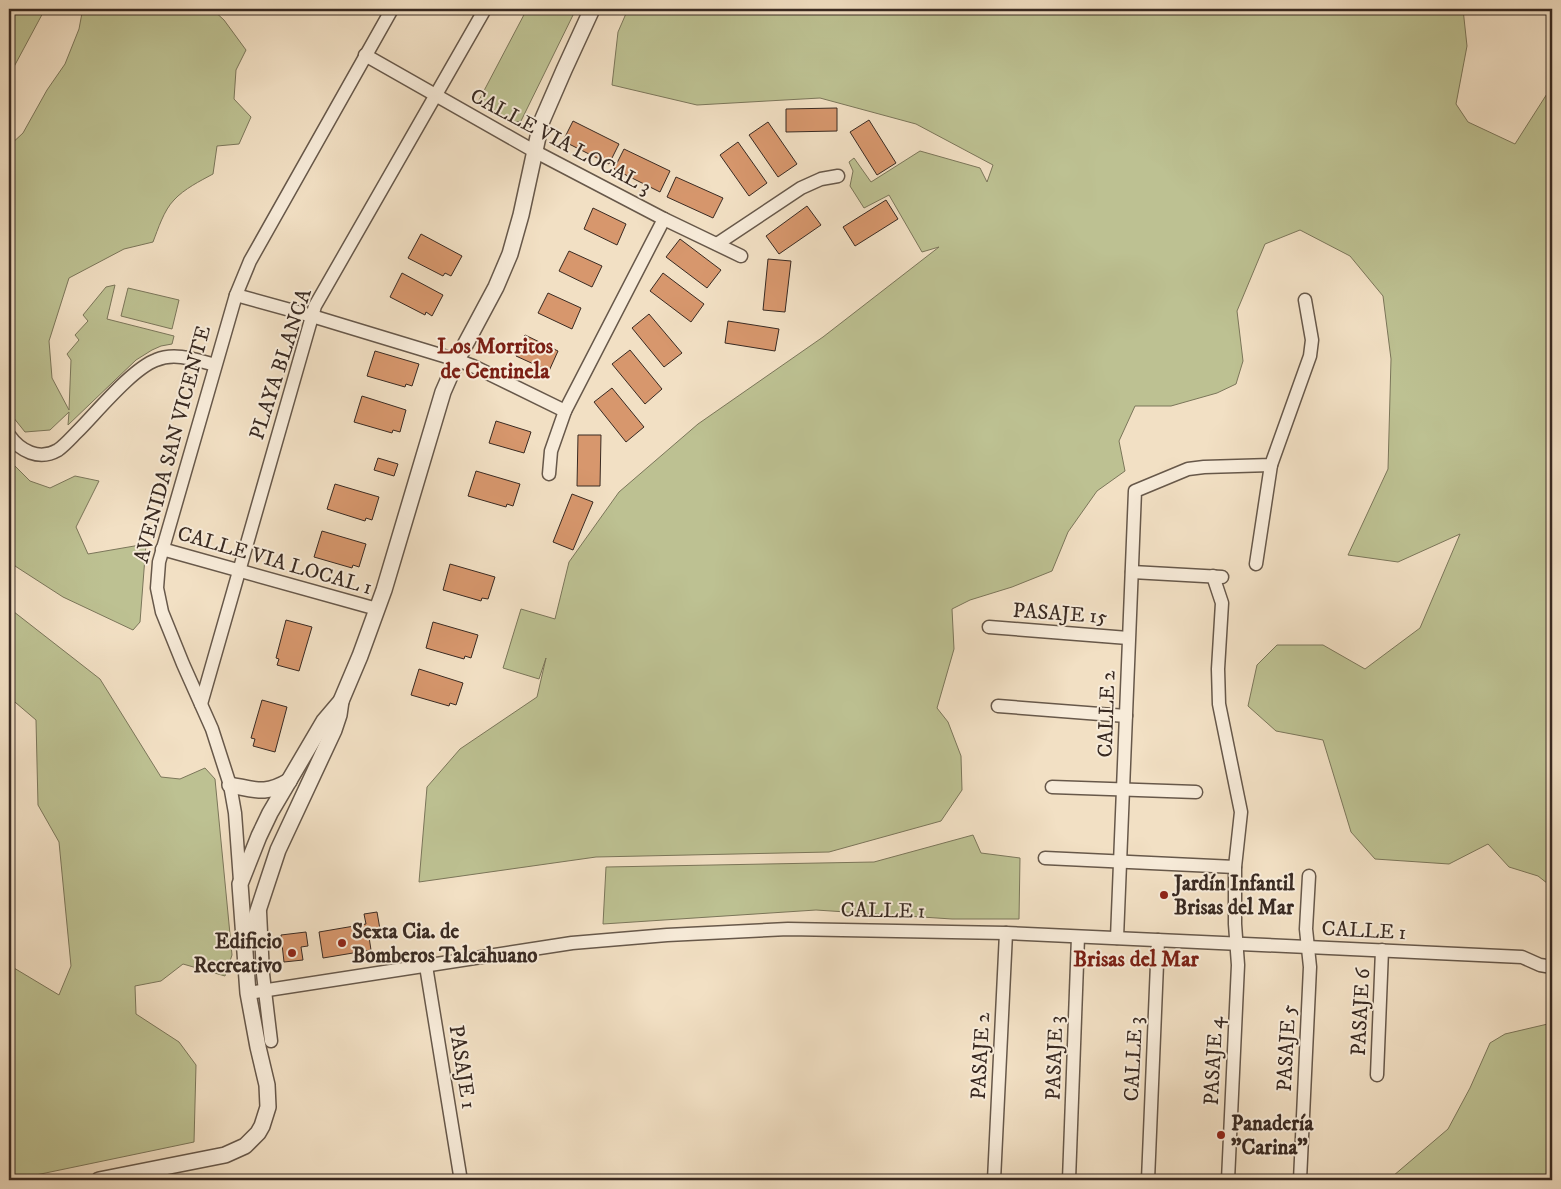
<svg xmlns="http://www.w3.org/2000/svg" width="1561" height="1189" font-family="'IM FELL DW Pica',serif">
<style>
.green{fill:#bdc192;stroke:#7b765a}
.building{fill:#d7976d;stroke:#392a22}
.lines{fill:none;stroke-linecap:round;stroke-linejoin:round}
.minor-casing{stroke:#67584a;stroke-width:15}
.tertiary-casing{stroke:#67584a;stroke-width:18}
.minor{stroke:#f7ebd9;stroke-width:12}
.tertiary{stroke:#f7ebd9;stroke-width:15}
.poi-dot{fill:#8f2418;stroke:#f7ebd9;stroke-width:2}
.labels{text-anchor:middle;stroke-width:4;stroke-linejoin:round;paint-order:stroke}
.street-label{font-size:21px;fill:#392a22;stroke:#f7ebd9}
.poi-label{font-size:21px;font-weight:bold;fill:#392a22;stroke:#f7ebd9;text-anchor:start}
.neighbourhood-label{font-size:22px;font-weight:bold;fill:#7a1f14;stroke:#f7ebd9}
</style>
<rect width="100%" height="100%" fill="#f2e0c4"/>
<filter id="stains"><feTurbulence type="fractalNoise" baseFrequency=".004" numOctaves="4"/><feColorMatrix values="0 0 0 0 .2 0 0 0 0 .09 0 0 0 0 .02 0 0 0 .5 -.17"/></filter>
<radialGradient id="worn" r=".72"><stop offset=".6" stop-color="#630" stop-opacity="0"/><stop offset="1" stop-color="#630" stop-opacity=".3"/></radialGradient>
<g class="green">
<path d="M9,9H45L9,76Z"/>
<path d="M85,9H212L224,20L246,50L236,70L234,99L251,117L239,144L217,146L213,174C200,181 184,189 174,200C164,210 158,229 153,242L124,249L69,278L49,341L52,378L69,410L71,360L67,354L79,340L75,335L88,321L83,315L106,287L115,285L107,319L174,336L172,344L161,346L152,350L136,360L68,425L69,412L50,430L25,432L9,412V146L23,133L47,90L65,64L79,29L82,13Z"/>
<path d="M527,9H576L521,121L511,123L477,104Z"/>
<path d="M628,9H1463L1467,46L1456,104L1468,122L1515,144L1552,86V887L1538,876L1509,867L1488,844L1449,864L1375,859L1351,832L1323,740L1276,731L1248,706L1257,665L1277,645H1323L1365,669L1420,628L1460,534L1398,562L1348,555L1388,469L1391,359L1383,296L1350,256L1300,230L1265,244L1237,311L1243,361L1236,384L1217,393L1171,406H1135L1119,441L1125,471L1097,491L1068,532L1052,571L1012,587L970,600L952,609L954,649L937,708L948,722L961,756L962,790L941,821L829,852L596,857L419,882L427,787L460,749L537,697L546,658L539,679L503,668L521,609L555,619L569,562L619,492L698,424L823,337L939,247L922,252L889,195L864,208L850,186L853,171L849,162L854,158L871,182L920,151L980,168L987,182L993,165L916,124L820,98L697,105L612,85L618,32Z"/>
<path d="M128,288L179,300L172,329L121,316Z"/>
<path d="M9,460L30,481L50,488L75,476L99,481L76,527L88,554L146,544L140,622L133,630L63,597L15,566L9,555Z"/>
<path d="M9,608L100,679L161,777L180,779L205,768L215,779L232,955L225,976L183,964L161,981L135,986L136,1014L179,1042L196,1065L194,1142L12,1180H9V965L59,995L71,966L59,842L38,805L36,720L9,697Z"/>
<path d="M973,835L981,853L1020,858L1019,919H952L816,910L603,924L606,867L874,862Z"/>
<path d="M1552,1023V1180H1377L1393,1176L1448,1129L1470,1088L1490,1043L1505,1034Z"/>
</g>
<g class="building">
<path d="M837,108V131L786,132V109Z"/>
<path d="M869,120L896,163L877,175L850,132Z"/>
<path d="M573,121L619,144L609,164L563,141Z"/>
<path d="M768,122L797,164L778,177L749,135Z"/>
<path d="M738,142L767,183L749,196L720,155Z"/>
<path d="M624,149L670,171L660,192L614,169Z"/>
<path d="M676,177L723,198L713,218L667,197Z"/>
<path d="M886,200L898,219L855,246L843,227Z"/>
<path d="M807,206L821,225L779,254L766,236Z"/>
<path d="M593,208L626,224L617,245L584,229Z"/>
<path d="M421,234L462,256L451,276L445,273L443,276L408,258Z"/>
<path d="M680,239L721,270L707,288L666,257Z"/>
<path d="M569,251L602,266L592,287L559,271Z"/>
<path d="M768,259L791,261L785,312L763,310Z"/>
<path d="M402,273L443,295L432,316L426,312L425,315L390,297Z"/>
<path d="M663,273L704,304L691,322L650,291Z"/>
<path d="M548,293L581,308L572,329L538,313Z"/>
<path d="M649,314L682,353L664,367L632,328Z"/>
<path d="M728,321L779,329L775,351L725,343Z"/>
<path d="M525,335L558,351L549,371L516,356Z"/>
<path d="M630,350L662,389L645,404L612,364Z"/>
<path d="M375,351L419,364L412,386L406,384L405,387L367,376Z"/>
<path d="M612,388L644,427L626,442L594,402Z"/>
<path d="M362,396L406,410L400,432L393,430L392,433L354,422Z"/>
<path d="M496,421L531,432L524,453L489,443Z"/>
<path d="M578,435H601L600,486H577Z"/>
<path d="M378,458L398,464L394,476L374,470Z"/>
<path d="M476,471L520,484L513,506L507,504L506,507L468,496Z"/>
<path d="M335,484L379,497L372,520L366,518L365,521L327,509Z"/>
<path d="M572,494L593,502L573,550L553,542Z"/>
<path d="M322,531L366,544L359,567L353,565L352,568L314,557Z"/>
<path d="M450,564L495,577L488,599L482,598L481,601L443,590Z"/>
<path d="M286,620L312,627L299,671L277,665L279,659L276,658Z"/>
<path d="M433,622L478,635L471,658L465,656L464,659L426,648Z"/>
<path d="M419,669L463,683L456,705L450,703L449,706L411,695Z"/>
<path d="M262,700L287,707L275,752L253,746L255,739L251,738Z"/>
<path d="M377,912L381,935L369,937L371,950L323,958L319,932L366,924L364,914Z"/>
<path d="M306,932L308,946L301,947L303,960L284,962L281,935Z"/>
</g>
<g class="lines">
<g class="minor-casing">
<g id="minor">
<path d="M365,55L534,151L664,219L741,256"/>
<path d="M717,244L801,188L821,179L838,176"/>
<path d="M236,295L312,316L457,360L473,366L565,411"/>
<path d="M9,435C20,451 39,461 58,450C65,445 71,438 77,432C97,412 132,369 156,360C175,352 196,360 215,365"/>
<path d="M549,474L551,451L565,411L664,219"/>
<path d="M162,549L377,609"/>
<path d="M1256,564L1271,465"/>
<path d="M1132,572L1222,577"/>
<path d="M1213,576L1222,603L1218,669L1219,704L1241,812L1235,867V924L1238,965L1228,1180"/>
<path d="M989,627L1128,638"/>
<path d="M201,704L315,306L485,9"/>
<path d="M998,706L1126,716"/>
<path d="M1052,787L1196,792"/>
<path d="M1045,858L1235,867"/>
<path d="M240,881L235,813L230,785L212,729L183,664L162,612L157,588L159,562L236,295L250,261L392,9"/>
<path d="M260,912L263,974L271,1041"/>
<path d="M1117,938L1135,491L1188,469L1204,467L1271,465L1310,356L1312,340L1305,300"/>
<path d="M426,966L460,1175"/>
<path d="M248,993L572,943L667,935L788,929L1006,933L1522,957L1540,965L1552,967"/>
<path d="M1377,1075L1382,950"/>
<path d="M994,1180L1006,933"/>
<path d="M1069,1180L1078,937"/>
<path d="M1148,1180L1158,940"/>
<path d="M1300,1180L1310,967L1306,929L1309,876"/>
</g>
</g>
<g class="tertiary-casing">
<g id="tertiary">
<path d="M230,785C257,790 265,795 289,781"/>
<path d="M247,944L278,850L334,730L339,715L341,701"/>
<path d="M99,1180L225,1155L245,1146L258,1133L262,1126L268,1107L267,1085L258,1047L248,993L240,884L259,836L270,813L324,721L341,701L360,656L384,590L443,392L457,360L496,287L510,254L521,215L541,123L564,70L592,9"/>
</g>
</g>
<use href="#minor" class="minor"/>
<use href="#tertiary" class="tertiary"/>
</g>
<g class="poi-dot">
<circle cx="1164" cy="895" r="5"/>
<circle cx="342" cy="943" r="5"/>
<circle cx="292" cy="953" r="5"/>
<circle cx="1221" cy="1135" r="5"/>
</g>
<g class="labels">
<g class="street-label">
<text transform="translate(561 141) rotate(28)" y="7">CALLE VIA LOCAL 3</text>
<text transform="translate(280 364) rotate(-72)" y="7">PLAYA BLANCA</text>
<text transform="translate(172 444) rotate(-75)" y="7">AVENIDA SAN VICENTE</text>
<text transform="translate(275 560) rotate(16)" y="7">CALLE VIA LOCAL 1</text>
<text transform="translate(1060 613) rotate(4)" y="7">PASAJE 15</text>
<text transform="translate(1106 714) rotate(-88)" y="7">CALLE 2</text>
<text transform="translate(883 910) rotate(1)" y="7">CALLE 1</text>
<text transform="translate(1364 930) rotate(3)" y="7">CALLE 1</text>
<text transform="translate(1360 1012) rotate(-87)" y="7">PASAJE 6</text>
<text transform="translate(1286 1048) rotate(-87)" y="7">PASAJE 5</text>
<text transform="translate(980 1056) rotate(-87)" y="7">PASAJE 2</text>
<text transform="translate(1054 1058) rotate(-88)" y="7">PASAJE 3</text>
<text transform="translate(1133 1059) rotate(-87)" y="7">CALLE 3</text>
<text transform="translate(1213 1061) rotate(-87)" y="7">PASAJE 4</text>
<text transform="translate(463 1067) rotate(81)" y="7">PASAJE 1</text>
</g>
<g class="poi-label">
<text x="1174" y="890">Jardín Infantil<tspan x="1174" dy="24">Brisas del Mar</tspan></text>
<text x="352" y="938">Sexta Cia. de<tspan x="352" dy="24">Bomberos Talcahuano</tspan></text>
<text x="282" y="948" text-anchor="end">Edificio<tspan x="282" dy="24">Recreativo</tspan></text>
<text x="1231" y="1130">Panadería<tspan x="1231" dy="24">"Carina"</tspan></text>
</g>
<g class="neighbourhood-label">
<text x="495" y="353">Los Morritos<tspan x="495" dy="25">de Centinela</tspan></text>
<text x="1136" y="966">Brisas del Mar</text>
</g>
</g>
<rect width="1561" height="1189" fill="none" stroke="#f2e0c4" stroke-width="30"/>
<rect x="10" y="10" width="1541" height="1169" fill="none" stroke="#392a22" stroke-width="2.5"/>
<rect x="15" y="15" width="1531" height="1159" fill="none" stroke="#392a22"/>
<rect width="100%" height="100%" filter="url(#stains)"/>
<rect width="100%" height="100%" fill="url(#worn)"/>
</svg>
